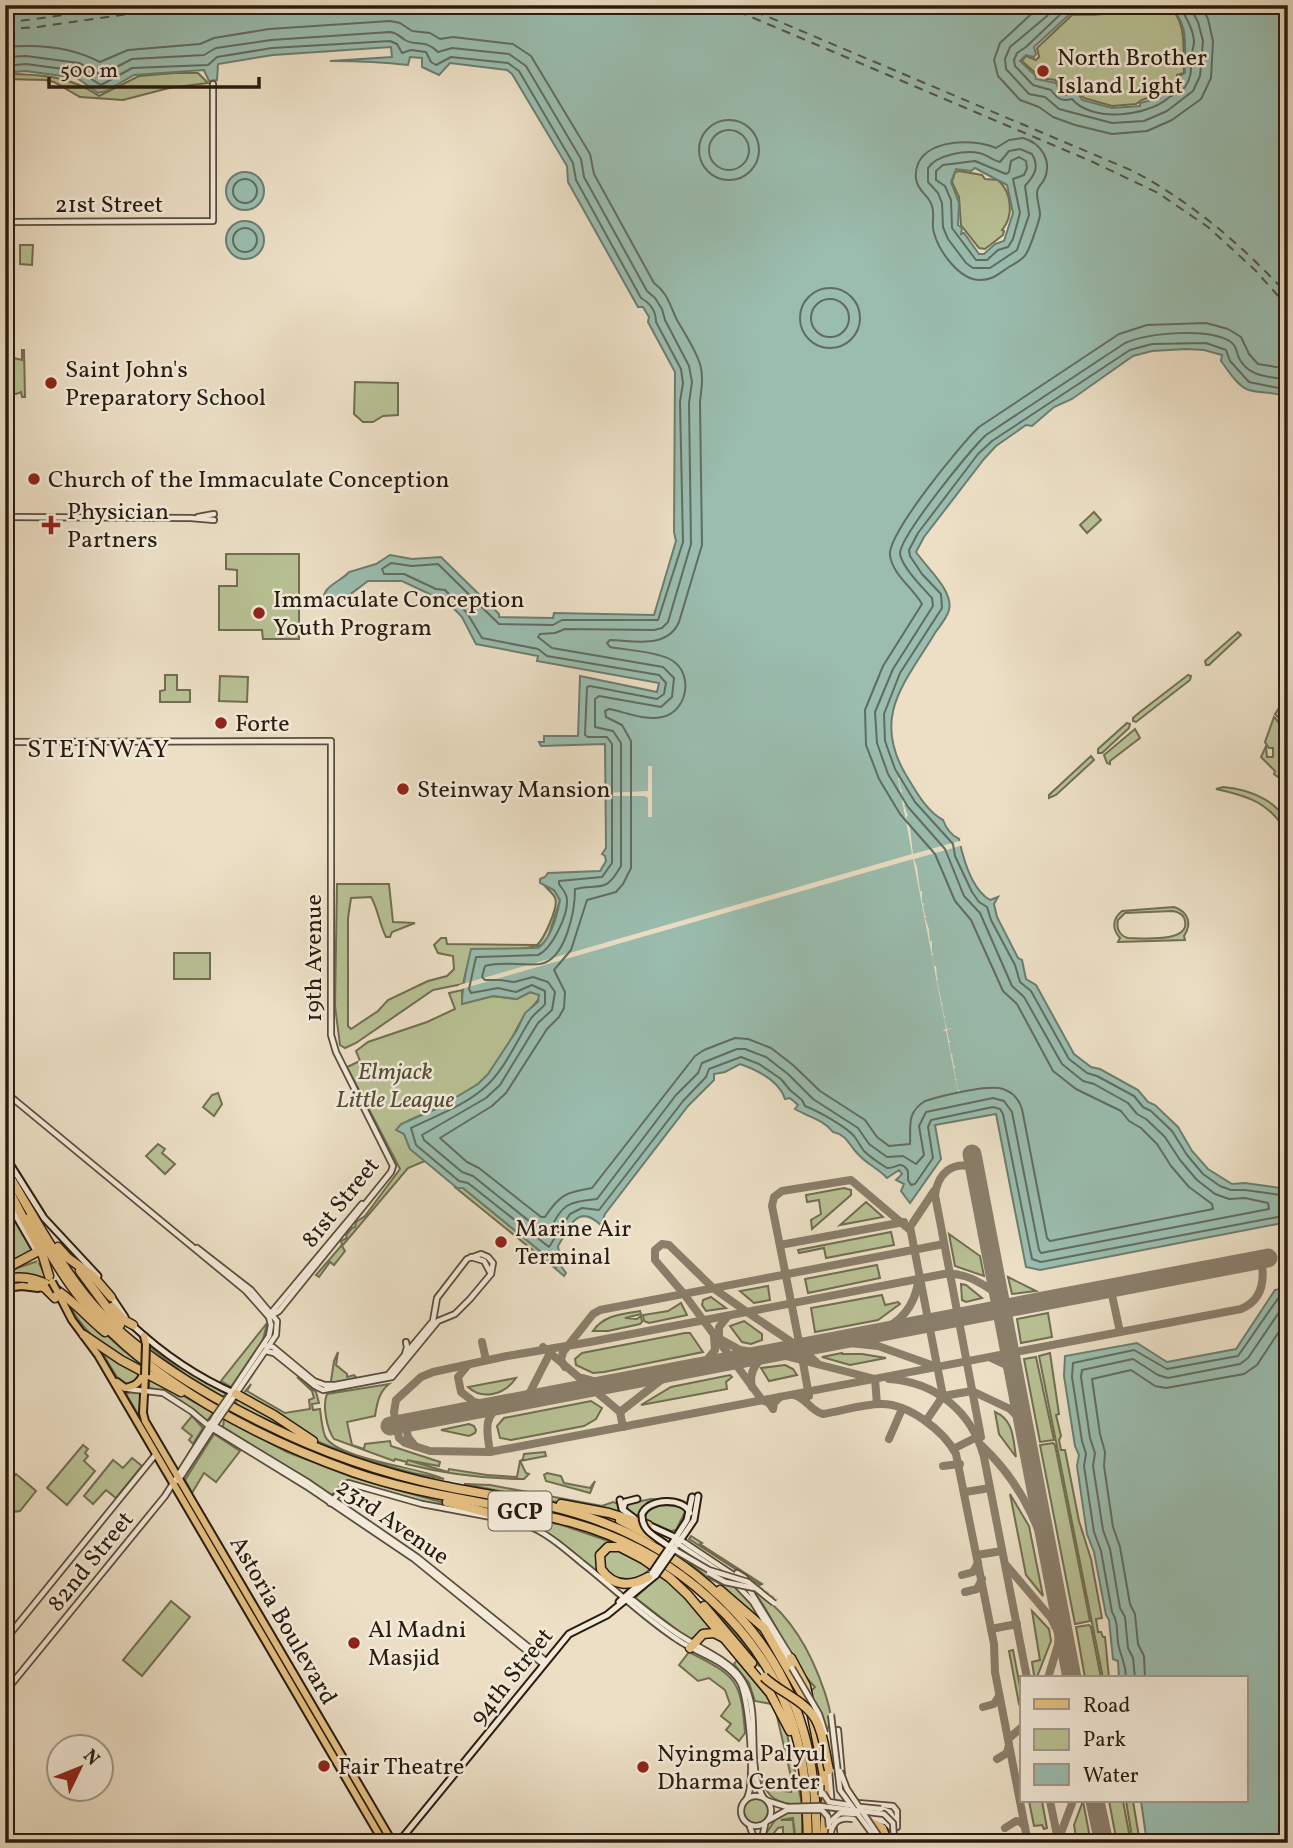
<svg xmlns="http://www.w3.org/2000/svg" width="1293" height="1848" font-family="Vollkorn,serif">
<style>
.green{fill:#b8c194;stroke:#706e52;stroke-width:2;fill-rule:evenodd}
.water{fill:#9abdaf;stroke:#6c7d6f;stroke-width:2;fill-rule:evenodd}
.pier{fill:#ecdfc5}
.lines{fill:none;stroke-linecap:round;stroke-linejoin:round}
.shore{stroke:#616c60;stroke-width:2}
.ferry{stroke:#505448;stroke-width:2;stroke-dasharray:9 7;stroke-linecap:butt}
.taxiway{stroke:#8a7e6a;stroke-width:8}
.runway{stroke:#8a7e6a;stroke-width:19}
.tertiary-tunnel{stroke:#c5b8a1;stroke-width:4.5;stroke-dasharray:4.5 2;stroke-linecap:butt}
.motorway-tunnel{stroke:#c5b8a1;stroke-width:8;stroke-dasharray:8 4;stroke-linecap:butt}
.tertiary-casing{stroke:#594d3d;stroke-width:8}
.secondary-casing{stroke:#281c10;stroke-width:9}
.primary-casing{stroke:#281c10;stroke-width:10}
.motorway-casing{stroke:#281c10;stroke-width:11}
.tertiary{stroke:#f3ead9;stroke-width:4.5}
.secondary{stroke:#f3ead9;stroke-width:5}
.primary{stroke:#e6c082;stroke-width:6}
.motorway{stroke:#e6c082;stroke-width:8}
.tertiary-bridge-casing{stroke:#594d3d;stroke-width:8;stroke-linecap:butt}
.secondary-bridge-casing{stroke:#281c10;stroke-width:9;stroke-linecap:butt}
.primary-bridge-casing{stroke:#281c10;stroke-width:10;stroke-linecap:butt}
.motorway-bridge-casing{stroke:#281c10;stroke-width:11;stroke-linecap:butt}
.tertiary-bridge{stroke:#f3ead9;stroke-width:4.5}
.secondary-bridge{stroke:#f3ead9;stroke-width:5}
.primary-bridge{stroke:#e6c082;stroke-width:6}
.motorway-bridge{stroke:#e6c082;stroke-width:8}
.poi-dot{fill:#8f2418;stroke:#f3ead9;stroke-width:2.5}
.labels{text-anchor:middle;stroke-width:5;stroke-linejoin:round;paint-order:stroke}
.shield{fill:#f3ead9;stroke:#655a4c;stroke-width:2}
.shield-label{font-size:23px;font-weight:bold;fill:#281c10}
.poi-label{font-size:24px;fill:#281c10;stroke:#f3ead9;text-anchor:start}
.street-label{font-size:24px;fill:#281c10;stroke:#f3ead9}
.park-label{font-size:24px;font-style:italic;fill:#534e38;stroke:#f3ead9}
.neighbourhood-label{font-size:26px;letter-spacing:2px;fill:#281c10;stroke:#f3ead9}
</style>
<rect width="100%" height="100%" fill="#ecdfc5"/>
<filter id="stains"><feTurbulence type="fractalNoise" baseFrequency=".00286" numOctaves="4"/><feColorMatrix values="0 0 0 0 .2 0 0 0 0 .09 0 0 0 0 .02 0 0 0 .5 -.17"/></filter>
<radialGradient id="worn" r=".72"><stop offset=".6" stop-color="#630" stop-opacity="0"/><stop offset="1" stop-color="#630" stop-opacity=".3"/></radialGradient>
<g class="green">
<path d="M1122,5C1135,5 1154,2 1166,6C1188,16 1183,54 1184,73L1177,75L1178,83L1173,87L1160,90L1156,95L1142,100L1136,104L1112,106L1084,98L1079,93L1066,89V93L1055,80L1041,78L1022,61L1026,56L1036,60L1039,57L1037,48L1072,15L1108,14Z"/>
<path d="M174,73H198L208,83L169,88L123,100L80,97L54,82L45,80L5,79V74C39,74 71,76 99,96L139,76Z"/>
<path d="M959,171L982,175L985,179L998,180C1012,193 1014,216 1002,230L1004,231L1003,235L985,249L979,248L961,225L959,197L952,182L955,172Z"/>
<path d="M20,245H33L32,265L20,264Z"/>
<path d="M22,350H24L25,397H22L21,392L16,394L10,393L6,385V363L14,358L22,360Z"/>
<path d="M355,382L398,383V415L383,416L373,422H363L354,414Z"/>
<path d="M1094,512L1101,520L1087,533L1080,525Z"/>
<path d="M226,554H299V639H263L262,630H219V586H237V570L226,569Z"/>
<path d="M1238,632L1241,635L1209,665H1206L1205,661Z"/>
<path d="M165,675H177V690H190V702H160V691L165,690Z"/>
<path d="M1188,675L1191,676L1190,680L1136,722L1133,721V718L1140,712Z"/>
<path d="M220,676L248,677L247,702L219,701Z"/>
<path d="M1288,695V729L1275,714Z"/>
<path d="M1274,717L1288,733V784L1274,774L1275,771L1261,757L1266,746L1267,757H1273V748H1269L1265,742Z"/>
<path d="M1127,723L1130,724L1129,728L1102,753H1098V749Z"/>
<path d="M1135,729L1140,738L1110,761V764L1107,763L1104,755Z"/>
<path d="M1091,756L1094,760L1056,795L1049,798V795Z"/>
<path d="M1223,787C1249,789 1288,803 1288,834C1270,803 1249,796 1216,789Z"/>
<path d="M337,884H389L393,922L415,923L392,932L390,937H386C379,923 378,909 371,897L351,898L348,918V1026L351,1029L378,1011L388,1000L428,981L447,976L454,969L453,956L438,953L434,945L441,938H446L447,944L537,945C544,939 559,906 555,898C553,893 547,889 544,885L554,890L560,900L548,938L542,945L469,959L463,984L433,990L356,1043L345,1048L340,1045L335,1006Z"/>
<path d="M1174,907C1189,912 1192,924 1184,936L1185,940L1118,942L1120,938C1112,929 1112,919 1122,911ZM1173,911C1179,912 1184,914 1185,921C1190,943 1142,938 1128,938C1120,936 1116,929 1118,920L1125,913Z"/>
<rect x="174" y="953" width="36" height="26"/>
<path d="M462,990V1004L493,996L517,999L530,992L540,995C538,1005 529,1007 524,1016C512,1036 497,1070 478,1084C465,1094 449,1102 435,1109C422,1116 405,1119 397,1130L404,1134L410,1149L425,1161L408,1168L342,1246L345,1251L334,1265L330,1262L319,1277L316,1275L342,1245L341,1241L347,1238L346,1235L352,1228L355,1227L356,1222L365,1216L400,1169L347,1067L360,1061L356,1051L368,1042L427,1022L455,1009L449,993Z"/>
<path d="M218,1093L222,1104L214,1116L203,1107L212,1095Z"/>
<path d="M158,1144L165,1149L162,1153L175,1164L165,1174L146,1156Z"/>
<path d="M456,1188H463L556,1264V1269Z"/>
<path d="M844,1188L851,1190V1195L812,1229L811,1220L821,1214L819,1200L807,1202L806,1195Z"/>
<path d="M866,1202L883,1217L840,1225Z"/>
<path d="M5,1203L33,1251L5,1267Z"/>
<path d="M891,1232L894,1245L826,1258L824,1248L799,1253L798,1250Z"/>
<path d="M949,1234L980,1256L984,1276L955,1266Z"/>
<path d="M38,1261L47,1279L36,1276H6L17,1268Z"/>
<path d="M877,1265L880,1278L808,1293L805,1279Z"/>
<path d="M1008,1277L1036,1291L1012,1294Z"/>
<path d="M961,1284L966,1285L982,1298L966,1302L962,1300Z"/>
<path d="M768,1286L770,1300L754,1303L740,1291Z"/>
<path d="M62,1294L123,1350L140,1363V1370C100,1344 86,1337 62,1294Z"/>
<path d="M882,1295L885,1305L898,1302L900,1304L878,1320L815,1332L811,1308Z"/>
<path d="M711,1297L726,1308L706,1311L702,1305L703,1300Z"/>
<path d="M681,1303L687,1315L649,1323L644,1321L643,1315L668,1311Z"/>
<path d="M640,1311L641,1314L625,1318L637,1319L641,1316L642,1322L640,1324L608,1331H593C604,1315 622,1314 640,1311Z"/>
<path d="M1048,1313L1052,1337L1021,1343L1017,1319Z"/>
<path d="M744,1321L762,1334V1340L751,1344L742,1342L730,1326Z"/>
<path d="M267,1323L263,1340L231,1387L221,1381Z"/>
<path d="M685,1333H690L703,1352L604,1372L593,1373L576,1365L575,1359L582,1353Z"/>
<path d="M152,1344L227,1392L223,1397L186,1375L150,1347Z"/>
<path d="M99,1348L141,1372L139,1381L126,1385L120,1382Z"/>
<path d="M338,1352L336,1365L347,1374V1377L354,1375L357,1378L334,1383L331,1381L334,1361Z"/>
<path d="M842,1353V1354H862L886,1358L850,1365L822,1357Z"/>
<path d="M1050,1353L1059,1414L1056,1415L1061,1436L1059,1440L1061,1450H1065L1079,1521L1091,1559L1102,1618L1096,1619L1098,1632H1101L1103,1637H1105L1109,1678H1103L1039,1356Z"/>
<path d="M1036,1357L1054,1440L1040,1442L1024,1359Z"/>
<path d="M785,1365L793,1369L797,1375L769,1381L761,1368Z"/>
<path d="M730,1375L732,1377L726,1382L727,1389L641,1405L671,1387Z"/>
<path d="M149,1376L213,1413L206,1422C192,1407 171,1391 149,1388Z"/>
<path d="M297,1377L316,1392L319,1403L312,1404L313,1410L320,1409C321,1417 322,1428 325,1436C335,1459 423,1468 444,1479L413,1473L358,1458L314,1440L243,1394L251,1384L247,1391L285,1413L310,1409L309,1400L314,1398L312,1391Z"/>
<path d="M516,1378C505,1394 483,1401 468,1387Z"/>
<path d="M389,1384C379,1392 377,1403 375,1416L347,1422L352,1445L364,1449L365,1444L390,1441L391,1446L440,1462L439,1466L407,1460L448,1472L449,1469L487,1475L517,1477L520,1461L523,1459L524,1454L545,1452L546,1456L520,1461L526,1473L529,1474L524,1479C484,1479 446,1474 406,1464L407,1462L395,1459L394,1461L334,1439C327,1429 322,1406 327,1394Z"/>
<path d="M130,1392L141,1393L139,1416L126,1394Z"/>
<path d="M239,1397L289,1429V1430L241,1408L235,1403Z"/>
<path d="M591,1401L602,1408L596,1419L584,1426L511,1440L500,1438L497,1426L504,1418Z"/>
<path d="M995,1412C1014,1420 1013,1439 1016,1457L999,1434Z"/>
<path d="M192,1416L203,1428L193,1444L189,1440L192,1436L182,1428Z"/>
<path d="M224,1419L287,1452L352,1477L480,1513L424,1502L349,1480L342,1483L332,1495L223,1427Z"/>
<path d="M469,1424L474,1426L476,1430L475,1433L469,1436L441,1430Z"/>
<path d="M214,1434L240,1451L216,1482L204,1473L192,1493L185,1480Z"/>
<path d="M1053,1443L1055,1445L1090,1621L1075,1624L1040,1445Z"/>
<path d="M83,1445L88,1449L85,1453L88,1456L84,1461L95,1471L67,1505L47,1488Z"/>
<path d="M132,1458L142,1466L116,1498L106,1490L93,1504L84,1496L113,1460L123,1468Z"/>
<path d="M547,1473L561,1476L564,1483L590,1488L595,1481L590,1493L546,1481L544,1475Z"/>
<path d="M16,1474L36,1491L20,1511L5,1513V1487Z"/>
<path d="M464,1484L490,1485L602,1506L613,1502L619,1504L624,1515Z"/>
<path d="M1010,1494L1029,1526L1043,1596L1026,1575Z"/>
<path d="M651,1499L678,1500L648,1502L641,1510L640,1518L626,1510L627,1504Z"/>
<path d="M658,1505L681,1506L686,1510L676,1530L671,1531L645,1520C645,1510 649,1507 658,1505Z"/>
<path d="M494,1512L562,1525L617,1544L603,1548L601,1575L542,1531L526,1522Z"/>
<path d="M691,1536L702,1543L700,1544L762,1584L760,1585L689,1539Z"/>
<path d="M615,1548L651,1568L641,1577L622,1582L606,1573L602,1558L605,1552Z"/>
<path d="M691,1564C696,1564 703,1564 708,1566C734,1576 752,1605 766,1626L721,1588L723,1585L708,1578Z"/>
<path d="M661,1574L676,1586L717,1631L689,1639L637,1599L636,1597Z"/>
<path d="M753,1590C790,1612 812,1654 825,1693C829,1707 834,1718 827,1730L817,1732L809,1693L815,1687C788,1660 776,1620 753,1590Z"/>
<path d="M171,1601L190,1617L142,1676L123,1660Z"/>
<path d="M707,1602L738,1636L760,1665L759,1666L705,1604Z"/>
<path d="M1032,1611L1049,1629L1051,1641L1037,1677L1034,1675L1032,1662L1040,1660Z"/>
<path d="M1089,1625L1091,1627L1101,1678H1085L1076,1627Z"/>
<path d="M1013,1650L1022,1697V1703L1019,1704L1009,1651Z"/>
<path d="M689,1652C736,1676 741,1679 745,1733L739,1741L726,1730L731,1724L721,1716L730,1704L725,1690L709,1678L698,1681L679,1665Z"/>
<path d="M737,1660L774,1705L786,1729L802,1804C780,1805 766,1799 761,1776C770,1788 777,1790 791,1792L793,1785L775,1708L771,1704L755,1701L749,1683L734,1664Z"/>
<circle cx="756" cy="1811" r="12"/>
<path d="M1029,1801H1042L1047,1828L1044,1829L1042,1825L1034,1826Z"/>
<path d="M1083,1801L1091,1843H1077L1074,1825Z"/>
<path d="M1109,1801H1123L1131,1843H1117Z"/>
<path d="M1126,1801H1133L1140,1843H1133Z"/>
<path d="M787,1812H802V1843H796L793,1818L781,1820H793L795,1843H788V1839H786L785,1843H767L783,1837V1827L778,1828L770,1838L765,1835L777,1817Z"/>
</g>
<g class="water">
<path d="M5,5H1121C1108,15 1087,18 1072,12L1034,47L1036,54L1034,57L1026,55L1020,61L1035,75L1036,79L1056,83L1060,91L1066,95L1067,91L1078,93L1082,100L1112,108L1140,106V103L1160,98V92L1173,89L1180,83V76L1185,73C1184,50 1191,21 1167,5H1288V398C1276,391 1261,394 1249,390C1237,386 1228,370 1221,361L1222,355L1204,350L1186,349L1152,351L1133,356L1072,399L1054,407L1032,426L1026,425L996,446L984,459L924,537L916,552C926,567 954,591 949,610C947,618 939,627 935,633C905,683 871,716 906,775C916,791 926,811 943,820C946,828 951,835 959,839C963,858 972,890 990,900L998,897L994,904L997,917L1018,958L1022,960L1026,979L1036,985L1074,1054L1091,1067L1100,1069L1138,1090L1148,1102L1155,1105L1178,1127L1192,1151L1208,1169L1232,1184L1245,1183L1288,1189V1222L1040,1270L1026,1267L996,1114L935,1125L941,1159L910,1203L901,1191L904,1184L896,1180L902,1174L899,1170L887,1178C879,1169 867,1164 859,1155C849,1146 848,1135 833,1132C823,1119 808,1117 795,1109L798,1105L790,1098L785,1099C779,1080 757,1070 740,1064L725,1072L714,1074V1080L688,1106L605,1214L601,1225C577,1203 570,1226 558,1246L561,1266L566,1273L564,1276L556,1269V1264L463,1188H457L410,1149L404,1134L396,1130L401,1124L436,1109L478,1084L488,1074L517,1030L525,1013L538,1002L539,995L530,992L517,999L493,996L462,1004C462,985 467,967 471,949L538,948C551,939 557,916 560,900L554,890L540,883V879L545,877L548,873L600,871L606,861L605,856L602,854L606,848L605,744L541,746L539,742H544V736H578L580,676L657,692L659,683L537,661L538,656L476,644L462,617L441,595L438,598L402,581H368L340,602L326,605C317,587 340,583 349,572L376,564L390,555L412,559L441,557L499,614V617L553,618L554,613L654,615L676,541L674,532L675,372L648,322L649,317L643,307H638L568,182L567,166L512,74L507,70L450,63L439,75L422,67V58L410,57L408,65C383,62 357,61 330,61L392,57L391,47L273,55L218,64L217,80L209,81L204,70L134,75L106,91L98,93L77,78L25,71L5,73ZM975,168L1007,185L1013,213L1004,241L995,244L984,254H979L964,233L961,234L962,228L958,225L959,203L951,182L956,169L971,171Z"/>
<circle cx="245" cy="191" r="19"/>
<circle cx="245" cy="240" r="19"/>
<path d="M1288,1288V1843H1147L1141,1801H1246V1678H1119L1118,1661L1113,1659L1109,1620L1106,1615L1094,1552L1087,1534L1077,1466L1079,1455L1075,1446L1064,1376L1065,1356L1137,1343L1167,1362L1236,1349L1275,1290Z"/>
</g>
<g class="pier">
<path d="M648,766H652V817H648V798L645,796H603V793L648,791Z"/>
<path d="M898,778L900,779L899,780L901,790H903L901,792L905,804L904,805L908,816L906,817L910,828L913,854L963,840L964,845L914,859L917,867L920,891H922V903L925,904L923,905L925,916H927L925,918L929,929L930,941H932V953L934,954L932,955L934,966H936L937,978L939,979L937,980L942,1004H944L942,1005L944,1016L946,1017L944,1018L947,1029L954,1028L947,1030L949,1041H951L949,1043L951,1054H954L952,1055L954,1066L956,1067L954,1068L956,1079H959L956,1080L958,1090L961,1091L958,1092L946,1031H942L946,1029L913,859L458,990L459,985L912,854Z"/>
</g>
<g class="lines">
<g class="shore">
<path d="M1041,5L1000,43L994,60L998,76L1020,100L1039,107L1053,117L1075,125L1112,134L1147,131L1172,120L1201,99L1211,78L1213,41L1208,19L1201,5"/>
<path d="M1055,5L1047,16L1010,47L1005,59L1006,69L1029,94L1045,97L1059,109L1112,123L1144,121L1167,111L1193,91L1200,76L1203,41L1198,22L1189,5"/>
<path d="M1107,5L1068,7L1026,47L1017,53L1014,60L1015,66L1033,85L1051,90C1057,98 1061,102 1072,99C1092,123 1146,116 1167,99C1172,94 1180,94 1185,87C1192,77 1191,69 1191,57C1192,51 1194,46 1194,41C1193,28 1185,16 1179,5"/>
<path d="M5,47C37,44 72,47 100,62L128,50L200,44L214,38L269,29L390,21L400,23L412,31L430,33L440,39L453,37L513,44L531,56L590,154L594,174L654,283C668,293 670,306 677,320C685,334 695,349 700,364C704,377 701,390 700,403L702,545L679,622C667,649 635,641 610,640L607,643L610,647C627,650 660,652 673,661C694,675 687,712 662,717C646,721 625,712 609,709L605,711L606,717L622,725L631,741V868L623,884L616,892L587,900L571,950L554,970L565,992L564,1008L559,1017L547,1029L506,1093L492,1106L440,1138L467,1162L479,1168L541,1217H545C560,1194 567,1192 592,1188L695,1056L704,1050L735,1038L748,1039L771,1048L793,1065L820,1091L865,1120L877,1137L889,1146L910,1144C911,1126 906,1113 925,1101C941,1096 988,1084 1003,1089C1013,1092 1019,1100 1022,1109L1047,1238L1050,1241L1213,1209L1212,1204L1189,1187L1171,1166L1157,1144L1141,1128L1129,1121L1121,1111L1076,1089L1053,1071L1017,1004L1003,991L971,920L955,901L935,854L900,814L879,779L866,745L865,710L883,666L922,604C913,588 892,574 890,555C888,533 961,444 979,427L1119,334L1147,325L1206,323L1228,329L1241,337L1249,354L1258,364L1288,369"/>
<path d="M5,57L26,56L79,63L101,75L132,59L204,55L216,48L271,40L390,32C398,33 399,36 405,40C416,47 424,38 438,52L452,48L509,54L526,66L581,159L584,177L647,291L655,298L662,309L665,320L689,366L692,382L689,403L691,544L668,622L662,628L654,630L565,629L555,633L540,634L538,637L552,648L663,667L674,678L672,697L661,707L599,696L595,699V727L613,731L621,743V866C605,894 602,883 575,889C575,910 566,960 540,964C522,966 502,961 485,966L482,977L485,980H500L514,982L533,977L548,982L555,992L552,1010L538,1023L500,1085L486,1098L422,1135L424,1140L462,1172L473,1176L544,1233L548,1232C565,1203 564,1203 597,1199L676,1095L698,1073L702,1063L737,1049H745L766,1057L788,1074L813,1099L858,1128L869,1144L887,1157L903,1156L916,1164L924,1155L919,1126L926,1112L993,1098L1004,1101L1012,1112L1039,1250L1041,1253L1269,1209L1268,1203L1245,1198L1229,1199L1215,1194L1197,1180L1180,1160L1165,1137L1146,1119L1137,1114L1128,1103L1094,1084L1083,1081L1062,1064L1024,997L1012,986L980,913L964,896L945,849L908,807L888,774L877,743L875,712L893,669L933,606L932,598C923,588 902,567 900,554C899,537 971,449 986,435L1125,343C1148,333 1209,327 1231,342C1238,347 1236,354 1240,360C1251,378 1269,376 1288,380"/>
<path d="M5,66L26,64L78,71L101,85L132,68L208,65L217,57L272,48L390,41L397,44L402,53L411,50L426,52L431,62L436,65L451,57L508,63L519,71L573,163L576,180L641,298C650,303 656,311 656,322L681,369L683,383L680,402L683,542L658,620H562L553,625L499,624L438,564L412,566L391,563L382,569L384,574H404L436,589L445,590L467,613L482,638L538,649L547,656L659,675L666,683L664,694L657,699L590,686L587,687L585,735L588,737H607L612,744V863L602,877L559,881V884C562,889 567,893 567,900C568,915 552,949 538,955L476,957L469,989L471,993L498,988L516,992L532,985L545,991V1004C541,1010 534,1013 530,1020C516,1042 504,1071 484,1088C464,1106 435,1116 411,1128L416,1145L459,1181L468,1183L549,1247L570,1214L582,1208L599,1210L683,1101L706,1077L709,1069L741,1057L759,1064L781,1079L790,1090L802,1100L805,1106C818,1111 845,1126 854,1136C858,1141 860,1146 864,1151C870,1157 879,1163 887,1168C896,1169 901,1159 908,1171V1180L911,1185L915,1184L933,1158L928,1127L931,1120L993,1107L1000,1109L1003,1114L1032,1259L1041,1262L1288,1215"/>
<circle cx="729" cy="150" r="30"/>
<circle cx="729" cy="150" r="20"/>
<path d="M1023,138C1041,143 1053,161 1044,180C1041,185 1037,187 1037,193C1037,201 1040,208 1040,215C1039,222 1036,229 1034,235C1027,255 1027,257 1009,267C999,273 994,280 980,280C959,280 939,251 934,233C931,224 935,215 932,206C929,195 918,192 916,179C912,139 971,137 996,148L1009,140Z"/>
<path d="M1020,149L1032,154C1040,167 1034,176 1025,186L1029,215L1017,250L990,268H973L966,263L948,239L943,227L942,203L938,193L928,182V168C936,155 965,150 979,153C986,154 992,160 1000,162L1009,151Z"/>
<path d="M1019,157L1026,161L1027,168L1024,175L1013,179L1020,213L1013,239L1008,247L998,250L987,260H976L952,228L951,200L945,186L936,180V171L943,165L975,161L1006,174L1009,172L1011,161Z"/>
<circle cx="245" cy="191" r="12"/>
<circle cx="245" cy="240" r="12"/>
<circle cx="830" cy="318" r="30"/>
<circle cx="830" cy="318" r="19"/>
<path d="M1288,390L1249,382L1230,361L1226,350L1206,343L1152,344L1130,350L992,441L978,454L918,533L909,550L910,556L922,574L941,594L942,608L900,673L884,714L885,741L895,769L915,802L953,844L955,856L972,892L979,902L987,907L991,920L1015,965L1020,982L1031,991L1069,1059L1087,1073L1097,1076L1134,1096L1143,1107L1151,1111L1172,1131L1187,1155L1203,1174L1220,1186L1231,1190H1245L1288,1196"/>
<path d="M1126,1678C1126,1665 1123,1662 1120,1651C1115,1638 1120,1624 1112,1612L1101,1551L1094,1532L1084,1466L1086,1454L1082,1441L1072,1377L1073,1363L1134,1350L1167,1369L1238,1356L1279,1297L1288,1295"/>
<path d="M1135,1678L1133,1658L1128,1648L1125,1617L1120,1608L1110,1549L1103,1530L1093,1466L1095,1453L1090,1438L1081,1377L1082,1370L1133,1359L1158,1375L1168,1378L1240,1364L1248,1358L1284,1305L1288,1304"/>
<path d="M1145,1678L1144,1656L1138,1644L1135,1614L1130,1604L1120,1547L1113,1527L1104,1466L1105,1452L1100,1434L1092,1379L1131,1370L1155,1386L1166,1388L1244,1374L1257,1365L1288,1318"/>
</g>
<g class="ferry">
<path d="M723,5L1093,162L1158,193L1208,227L1255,270L1288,307"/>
<path d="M740,5L1133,171C1193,203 1242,245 1288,295"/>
<path d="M5,23L137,5"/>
<path d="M5,29L38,27L190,5"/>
</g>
<g class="taxiway">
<path d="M974,1167C952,1161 938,1173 935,1195L981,1437"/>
<path d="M780,1245L904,1222"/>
<path d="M1103,1289L1112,1295L1120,1332"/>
<path d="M999,1295C981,1283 966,1272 944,1274L590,1342L507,1356L433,1372L421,1377L396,1400L394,1412L399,1438L405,1443L430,1451L490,1452L1241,1309C1263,1300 1265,1279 1261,1259"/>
<path d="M878,1332C900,1323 914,1307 918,1283"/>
<path d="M720,1339L740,1350L763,1354"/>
<path d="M719,1341V1327L728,1316"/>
<path d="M831,1341L878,1346L937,1367"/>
<path d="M482,1342L486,1360"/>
<path d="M543,1347L620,1412L623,1427"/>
<path d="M802,1357L809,1396"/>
<path d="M991,1358L1006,1365L1015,1380"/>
<path d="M818,1364L800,1347L772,1206L774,1197L782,1191L851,1180L910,1230"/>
<path d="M468,1365L458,1377L461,1392L474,1402L493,1406"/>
<path d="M702,1366L715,1350L714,1336"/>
<path d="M565,1367L561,1360L563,1352L593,1314L600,1310L944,1244"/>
<path d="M583,1378L597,1382L614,1383"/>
<path d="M889,1379C936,1382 972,1412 984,1457L1027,1678"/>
<path d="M752,1387C748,1370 759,1357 774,1353L875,1379L877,1404"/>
<path d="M794,1395C807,1398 810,1411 823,1414C842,1411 862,1404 882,1404C909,1404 944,1431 956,1454L994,1644L995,1672L1028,1843"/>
<path d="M943,1396L972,1391L1010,1409L1019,1418L1025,1432"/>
<path d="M780,1397L774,1403L773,1409L769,1403L762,1400L684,1294L655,1260V1250L662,1244L669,1245L713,1288L747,1312L793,1343L811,1345"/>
<path d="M526,1400L551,1351"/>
<path d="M620,1412L661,1380L683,1370"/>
<path d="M926,1421L943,1396L910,1227L934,1191"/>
<path d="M405,1423L408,1437L415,1446"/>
<path d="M889,1439L902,1409"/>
<path d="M982,1446C1017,1479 1037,1518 1050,1565"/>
<path d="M953,1449L977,1437"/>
<path d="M490,1452C487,1432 482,1416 503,1404"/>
<path d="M943,1466L960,1464"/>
<path d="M965,1492L990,1488"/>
<path d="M977,1555L1002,1551"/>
<path d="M1007,1566L1051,1618L1067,1650"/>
<path d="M962,1575L973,1572L978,1563"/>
<path d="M965,1592L977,1589L982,1579"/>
<path d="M991,1629L1017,1624"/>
<path d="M1048,1678L1058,1645L1060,1616"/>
<path d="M983,1707L994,1704L999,1696"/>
<path d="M1008,1739L1022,1727"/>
<path d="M997,1759L1007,1753L1009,1745"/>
<path d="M1050,1801L1058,1840"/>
<path d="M1005,1828L1016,1821L1021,1822L1025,1827"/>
<path d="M1057,1843L1073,1801"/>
</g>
<g class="runway">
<path d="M972,1154L1072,1678"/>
<path d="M390,1426L1268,1258"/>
<path d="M1095,1801L1104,1843"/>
</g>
<g class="tertiary-tunnel">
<path d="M749,1581L777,1601"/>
<path d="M833,1713L834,1726"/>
</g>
<path class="motorway-tunnel" d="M37,1259H54L72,1266"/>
<g class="tertiary-casing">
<g id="tertiary">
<path d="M5,222L213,221V84"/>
<path d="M5,517L191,518L214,520"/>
<path d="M198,517L214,514"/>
<path d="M5,742L331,741V1035L336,1052L393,1166L391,1172L279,1311L269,1317"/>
<path d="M5,1092L246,1291L269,1317L271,1325L269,1336L227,1399"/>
<path d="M197,1248L251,1290L277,1321L276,1335L231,1401"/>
<path d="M471,1257L484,1261L491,1274"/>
<path d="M271,1313L362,1204"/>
<path d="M264,1345L273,1347L314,1381L325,1385H335L388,1375L433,1321L437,1298L467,1259L481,1254L488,1257L493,1263L491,1274L470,1299L455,1314L438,1321L392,1377L323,1390L315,1386L274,1353L266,1351"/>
<path d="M405,1354L407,1347L406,1342"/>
<path d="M128,1389L163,1393L191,1411L210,1427L306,1486L414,1559L543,1664"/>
<path d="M210,1423L309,1483L417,1557L546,1661"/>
<path d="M178,1481L220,1417"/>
<path d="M330,1503L348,1483L422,1504L491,1517"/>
<path d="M524,1524C546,1532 564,1548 582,1563C614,1588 644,1618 678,1640C698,1654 727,1660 740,1682C749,1698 756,1782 747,1798"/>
<path d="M681,1540L741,1580"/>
<path d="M677,1543L722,1573"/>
<path d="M737,1573L745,1578"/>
<path d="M730,1578L753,1602L790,1664"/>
<path d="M747,1586L792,1659"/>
<path d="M625,1598L633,1600C650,1614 667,1628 686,1639C719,1660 747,1666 752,1711C755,1738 750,1773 763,1797"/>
<path d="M5,1640L156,1454"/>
<path d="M5,1692L165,1496L216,1415"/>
<path d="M838,1730L843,1786"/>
<path d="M829,1771L835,1843"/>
<path d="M846,1796L858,1803L893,1806L897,1811V1827"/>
<circle cx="756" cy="1811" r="15"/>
<path d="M768,1801L787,1807"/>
<path d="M881,1809L890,1812L896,1823"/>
<path d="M864,1815L889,1819"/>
<path d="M769,1820L787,1810"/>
<path d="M873,1820L886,1822L892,1829"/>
<path d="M750,1827L756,1843"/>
<path d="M761,1843L765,1825"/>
</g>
</g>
<g class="secondary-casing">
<g id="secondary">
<path d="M5,1156L44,1218L98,1276"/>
<path d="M5,1197L35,1249"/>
<path d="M111,1296L125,1317"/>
<path d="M131,1324C161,1352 199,1378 236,1394"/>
<path d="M620,1500L622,1509L634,1518"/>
<path d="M623,1509L625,1502L637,1499"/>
<path d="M642,1514C649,1498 684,1497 690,1513"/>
<path d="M646,1524L681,1540"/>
<path d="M671,1545L687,1520L692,1497"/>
<path d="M675,1548L694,1520L698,1496"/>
<path d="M619,1602L643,1581"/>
<path d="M398,1843L569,1634L607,1615L656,1575"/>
</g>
</g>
<g class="primary-casing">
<g id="primary">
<path d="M5,1288L22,1286L38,1288"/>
<path d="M57,1291L72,1320L98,1355L384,1843"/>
<path d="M144,1336L146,1344"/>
<path d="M145,1375L143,1413L145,1421L393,1843"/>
<path d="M117,1382L125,1388C134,1386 139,1384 143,1375"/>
</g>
</g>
<g class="motorway-casing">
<g id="motorway">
<path d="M5,1169C31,1211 54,1256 85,1295C129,1350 202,1393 265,1424C321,1452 381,1473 443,1486C491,1496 541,1501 588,1517C686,1550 774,1628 803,1730C814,1766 816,1805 817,1843"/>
<path d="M5,1183L43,1256L49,1276"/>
<path d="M29,1218C47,1247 63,1278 85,1304C150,1382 259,1439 353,1472C424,1497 498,1502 570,1522C673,1550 767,1630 796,1735C806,1770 807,1807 808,1843"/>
<path d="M58,1247L68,1258L93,1276L111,1297"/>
<path d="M5,1269L37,1252"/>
<path d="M80,1271L120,1325"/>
<path d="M5,1279C49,1269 75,1307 105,1332"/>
<path d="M32,1283L45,1288L55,1298"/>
<path d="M112,1307L124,1320L133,1325"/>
<path d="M84,1335L121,1360L181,1392"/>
<path d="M236,1394L274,1415L313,1441"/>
<path d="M447,1502L511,1519L525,1525"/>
<path d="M561,1504L609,1513L648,1525"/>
<path d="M620,1520L655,1538"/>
<path d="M648,1577C630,1587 613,1587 601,1569L600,1555L608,1547H620L643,1559L670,1578L688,1595L770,1693L790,1731"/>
<path d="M720,1590L764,1628L805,1699"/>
<path d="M704,1606L752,1663"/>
<path d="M690,1648L703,1634L714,1633L722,1637"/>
<path d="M791,1658L806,1686L823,1771L826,1796L824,1843"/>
<path d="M866,1820L882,1828L888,1843"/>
</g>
</g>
<use href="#tertiary" class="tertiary"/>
<use href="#secondary" class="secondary"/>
<use href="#primary" class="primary"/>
<use href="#motorway" class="motorway"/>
<g class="tertiary-bridge-casing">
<g id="tertiary-bridge">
<path d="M216,1415L227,1399"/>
<path d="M220,1417L231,1401"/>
<path d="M673,1549L709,1570L748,1582L774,1603"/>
<path d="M709,1573L725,1582L754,1588"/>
<path d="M792,1668L819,1714L825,1733"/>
<path d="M831,1715L840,1790L879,1843"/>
<path d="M840,1771L847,1789L878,1835"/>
<path d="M821,1785V1795"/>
<path d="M823,1793L829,1802L849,1805"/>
<path d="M787,1807L820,1806L884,1814L893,1823L894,1840"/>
<path d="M861,1807L881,1809"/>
<path d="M787,1810H822L828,1817L829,1827"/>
<path d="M830,1822L840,1813L856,1814"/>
<path d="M830,1843C830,1826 835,1816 853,1819"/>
</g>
</g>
<g class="secondary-bridge-casing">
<g id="secondary-bridge">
<path d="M642,1514C641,1531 655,1536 667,1545"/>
<path d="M652,1573L671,1545"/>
<path d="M656,1575L675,1548"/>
</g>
</g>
<g class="primary-bridge-casing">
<g id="primary-bridge">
<path d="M52,1282L57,1291"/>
<path d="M145,1375L146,1344"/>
</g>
</g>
<g class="motorway-bridge-casing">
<path id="motorway-bridge" d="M764,1677C779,1692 806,1701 816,1720C824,1734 825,1754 829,1770"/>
</g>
<use href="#tertiary-bridge" class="tertiary-bridge"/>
<use href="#secondary-bridge" class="secondary-bridge"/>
<use href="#primary-bridge" class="primary-bridge"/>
<use href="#motorway-bridge" class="motorway-bridge"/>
</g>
<g class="poi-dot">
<circle cx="1043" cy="71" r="7"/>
<circle cx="51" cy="383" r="7"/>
<circle cx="34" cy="479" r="7"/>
<path d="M47.5 514.5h7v7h7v7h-7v7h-7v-7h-7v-7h7z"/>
<circle cx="259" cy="613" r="7"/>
<circle cx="221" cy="723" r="7"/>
<circle cx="403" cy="789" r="7"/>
<circle cx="501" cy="1242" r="7"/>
<circle cx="354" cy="1643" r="7"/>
<circle cx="324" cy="1766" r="7"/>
<circle cx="643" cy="1767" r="7"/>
</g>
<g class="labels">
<rect class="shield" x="488.5" y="1491.5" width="63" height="39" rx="5"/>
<g class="shield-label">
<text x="520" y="1519">GCP</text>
</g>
<g class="poi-label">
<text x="1057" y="65">North Brother<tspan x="1057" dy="28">Island Light</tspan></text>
<text x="65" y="377">Saint John's<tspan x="65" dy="28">Preparatory School</tspan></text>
<text x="48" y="487">Church of the Immaculate Conception</text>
<text x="67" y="519">Physician<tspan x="67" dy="28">Partners</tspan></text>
<text x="273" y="607">Immaculate Conception<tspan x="273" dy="28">Youth Program</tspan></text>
<text x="235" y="731">Forte</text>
<text x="417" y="797">Steinway Mansion</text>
<text x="515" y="1236">Marine Air<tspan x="515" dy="28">Terminal</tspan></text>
<text x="368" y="1637">Al Madni<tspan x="368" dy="28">Masjid</tspan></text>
<text x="657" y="1761">Nyingma Palyul<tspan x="657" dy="28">Dharma Center</tspan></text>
<text x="338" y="1774">Fair Theatre</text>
</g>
<g class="street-label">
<text x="109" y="212">21st Street</text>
<text transform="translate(313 958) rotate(-90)" y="8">19th Avenue</text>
<text transform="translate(340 1202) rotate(-51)" y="8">81st Street</text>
<text transform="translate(393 1521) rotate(35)" y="8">23rd Avenue</text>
<text transform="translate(90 1561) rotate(-51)" y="8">82nd Street</text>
<text transform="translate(284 1620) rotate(60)" y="8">Astoria Boulevard</text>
<text transform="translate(511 1676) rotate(-51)" y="8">94th Street</text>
</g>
<g class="park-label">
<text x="395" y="1079">Elmjack<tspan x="395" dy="28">Little League</tspan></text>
</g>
<g class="neighbourhood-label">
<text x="99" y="757">STEINWAY</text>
</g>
</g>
<rect width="1293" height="1848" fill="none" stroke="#ecdfc5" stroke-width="28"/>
<rect x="7" y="7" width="1279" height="1834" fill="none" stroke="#281c10" stroke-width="3.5"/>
<rect x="14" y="14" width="1265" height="1820" fill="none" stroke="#281c10" stroke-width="2"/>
<rect x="1020" y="1676" width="228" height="126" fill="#f3ead9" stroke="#a29889" stroke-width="2"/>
<rect x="1034" y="1699" width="35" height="10" fill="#e6c082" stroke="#a29889" stroke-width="2"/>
<text x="1083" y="1712" font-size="21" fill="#281c10">Road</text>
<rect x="1034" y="1729" width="35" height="21" fill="#b8c194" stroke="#a29889" stroke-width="2"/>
<text x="1083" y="1746" font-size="21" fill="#281c10">Park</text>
<rect x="1034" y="1764" width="35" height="21" fill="#9abdaf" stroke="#a29889" stroke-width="2"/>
<text x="1083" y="1782" font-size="21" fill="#281c10">Water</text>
<g transform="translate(80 1768) rotate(47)"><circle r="33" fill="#f3ead9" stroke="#a29889" stroke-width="2"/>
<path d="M0-5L12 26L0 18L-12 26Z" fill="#8f2418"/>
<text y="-10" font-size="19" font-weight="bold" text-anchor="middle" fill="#281c10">N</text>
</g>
<path d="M49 77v10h210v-10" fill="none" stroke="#281c10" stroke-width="3.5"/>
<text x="60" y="77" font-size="21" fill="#281c10" stroke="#f3ead9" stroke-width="5" paint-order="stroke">500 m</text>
<rect width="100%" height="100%" filter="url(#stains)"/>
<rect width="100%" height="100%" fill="url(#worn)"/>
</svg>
